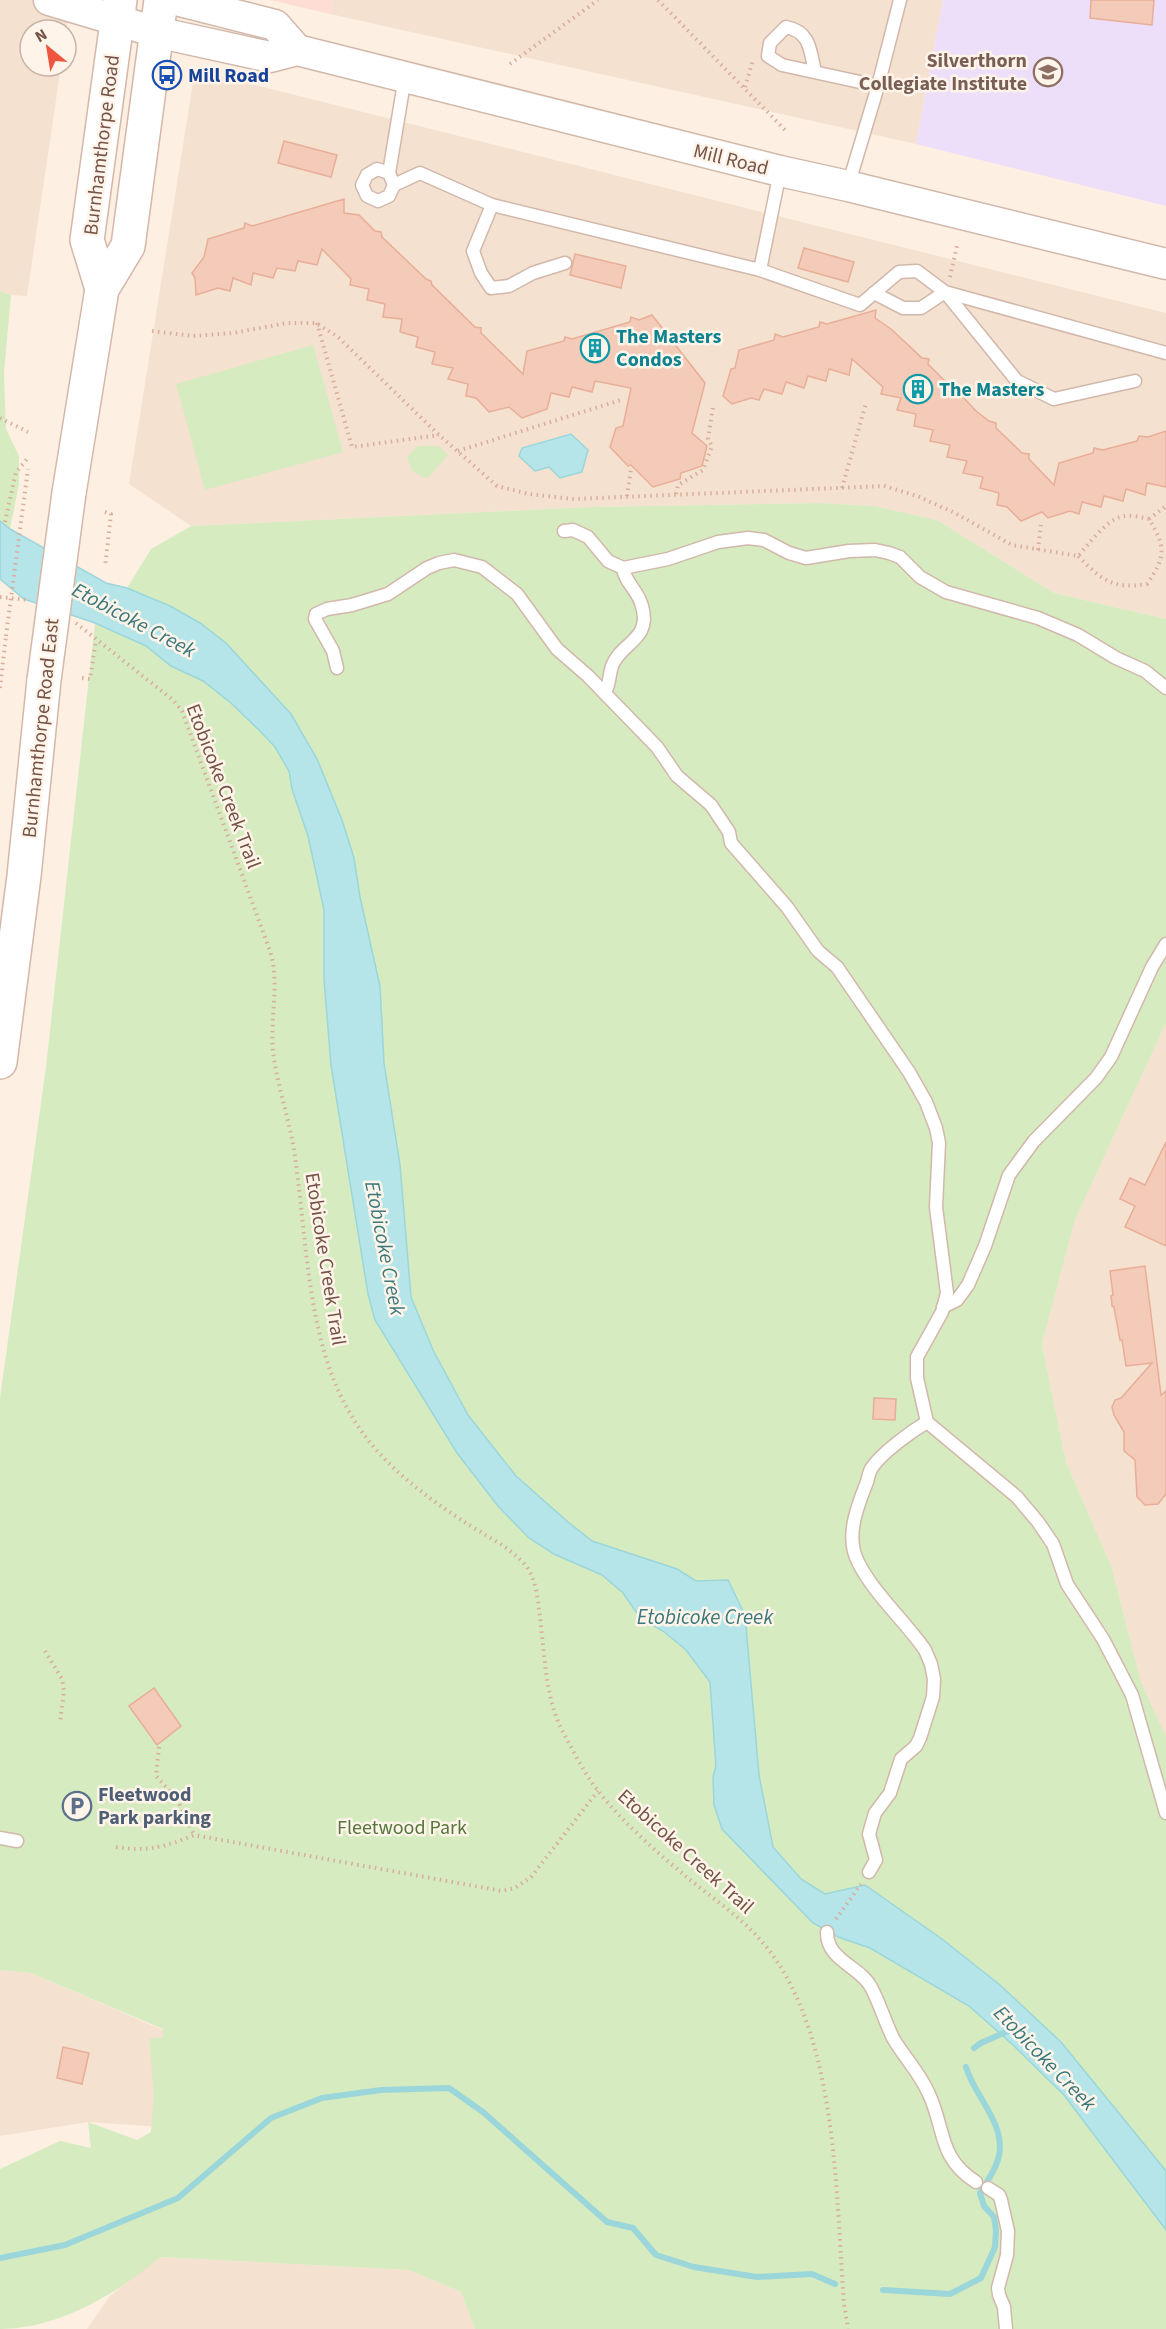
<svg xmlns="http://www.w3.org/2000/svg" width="1166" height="2329" font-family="'Source Sans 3',sans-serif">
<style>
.residential{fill:#f5e1d0}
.commercial{fill:#feddd5}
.education{fill:#eddef9}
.green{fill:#d6ebc0}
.water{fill:#b5e5e8;stroke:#9bd6da;stroke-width:1.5}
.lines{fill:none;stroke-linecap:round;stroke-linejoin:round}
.stream{stroke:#9bd6da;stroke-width:6}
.building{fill:#f4cab8;stroke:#e8ae97;stroke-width:1.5}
.service-casing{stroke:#d1b8ab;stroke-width:15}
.tertiary-casing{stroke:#d1b8ab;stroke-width:33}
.secondary-casing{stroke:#d4b7a8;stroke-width:36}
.path{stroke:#d9ad9b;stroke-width:4;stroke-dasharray:1.5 4.5;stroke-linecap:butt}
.service{stroke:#fff;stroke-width:12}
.tertiary{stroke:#fff;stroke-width:30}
.secondary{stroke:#fff;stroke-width:33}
.secondary-bridge-casing{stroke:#d4b7a8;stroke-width:36;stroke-linecap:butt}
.path-bridge{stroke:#d9ad9b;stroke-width:4;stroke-dasharray:1.5 4.5;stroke-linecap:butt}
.secondary-bridge{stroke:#fff;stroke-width:33}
.labels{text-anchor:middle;stroke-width:5;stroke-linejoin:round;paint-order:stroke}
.education-label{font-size:20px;font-weight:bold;fill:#785e54;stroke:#fff4e9;text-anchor:end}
.transit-label{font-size:20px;font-weight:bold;fill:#164399;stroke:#fff4e9;text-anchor:start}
.street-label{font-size:20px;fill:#765347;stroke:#fff4e9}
.culture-label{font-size:20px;font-weight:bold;fill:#0d838f;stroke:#fff4e9;text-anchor:start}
.service-label{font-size:20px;font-weight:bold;fill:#4e5e75;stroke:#fff4e9;text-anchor:start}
.park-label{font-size:20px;fill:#53773c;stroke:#fff4e9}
.water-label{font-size:21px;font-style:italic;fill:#3a787c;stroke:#fff4e9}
</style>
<rect width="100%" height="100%" fill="#fdf0e2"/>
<g class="residential">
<path d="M0,0H71L66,34V30H30V66H61L27,296L11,295L0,291Z"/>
<path d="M333,0H943L916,144L330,14Z"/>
<path d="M195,70L1166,313V619L1054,593L937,520L874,506L820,503L590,507L191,526L129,484Z"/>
<path d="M1166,1023V1736L1141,1682L1112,1568L1066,1462L1042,1344L1075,1220Z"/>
<path d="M0,1970L31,1973L163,2030L161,2127L88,2122L0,2136Z"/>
<path d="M158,2257L409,2270L461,2292L475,2329H87L110,2296Z"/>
</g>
<path class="commercial" d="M270,0H333L330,14Z"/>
<path class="education" d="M943,0H1166V206L916,144Z"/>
<g class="green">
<path d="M0,291L11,295L4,373L6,429L19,456V484L10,529L0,521Z"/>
<path d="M313,345L343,452L205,490L176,384Z"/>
<path d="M418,446H439L448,455L427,479L412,471L407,457Z"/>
<path d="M820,503L874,506L937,520L1054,593L1166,619V1023L1075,1220L1042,1344L1066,1462L1112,1568L1141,1682L1166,1736V2329H475L461,2292L409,2270L160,2257C118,2294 57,2329 0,2329V2169L60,2141L91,2148L88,2122L137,2140L151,2132L154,2095L149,2039L163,2037V2029L31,1973L0,1970V1398L46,1067L95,623L146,646L171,666L203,681L231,702L259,730L275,747L289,771L292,789L308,836L324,910V979L331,1065L375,1320L457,1453L498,1506L529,1538L554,1554L602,1575L623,1593L641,1619L663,1631L686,1650L711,1682L716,1766L713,1777L722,1829L813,1923L825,1894L801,1879L773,1847L759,1775L745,1615L728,1581H696L677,1569L592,1541L568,1522L516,1476L468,1415L433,1350L411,1297L400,1165L354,858L342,820L317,759L291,714L170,606L127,588L151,549L191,526L590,507Z"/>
</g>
<g class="water">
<path d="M571,434L588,450L582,472L560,478L549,467L535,471L519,456L522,448Z"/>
<path d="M0,521L10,529L106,583L127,588L170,606L200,623L226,643L291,714L317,759L342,820L354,858L360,897L380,986L384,1063L400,1165L411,1297L433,1350L468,1415L516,1476L568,1522L592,1541L677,1569L696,1581L728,1580L745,1615L759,1775L773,1847L801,1879L825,1894L865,1885L942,1939L1000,1985L1061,2042L1166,2171V2230L1064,2095L1013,2045L969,2006L870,1948L838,1937L813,1923L722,1829L714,1805L713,1777L716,1766L710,1682L686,1650L663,1631L641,1619L623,1593L602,1575L554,1554L529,1538L498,1506L457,1453L375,1320L368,1294L331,1065L324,979V910L308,836L292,789L289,771L275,747L259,730L231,703L203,681L171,666L146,646L95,623L24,599L0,579Z"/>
</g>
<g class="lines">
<g class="stream">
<path d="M974,2048L981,2043L1008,2031"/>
<path d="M0,2258L65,2245L178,2198L271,2118L322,2098L381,2090L449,2088L483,2112L607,2222L633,2228L656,2255L694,2267L757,2277L812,2274L835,2284"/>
<path d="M883,2290L950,2294L981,2278L995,2247L996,2230L994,2217L984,2206L980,2193C986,2184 992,2174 996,2165C1012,2128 975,2099 966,2067"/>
</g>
</g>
<g class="building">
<path d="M1091,0H1154L1152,25L1090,18Z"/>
<path d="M284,141L337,155L331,177L278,163Z"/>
<path d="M344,199V213L359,215L375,231L381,232L382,237L426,279L431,281L432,285L475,327L481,328V333L523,374L527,351L564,341L565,337L572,339L630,322L631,317L639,320L652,315L705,383L692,433L707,446L702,466L681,473L680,479L653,487L631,465L628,466L610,447L616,428L623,426L631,388L595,381L592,392L572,387L569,397L551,393L547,409L522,418L509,407L489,412L476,398L466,396L468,384L448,379L453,368L432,364L435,352L416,347L418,337L400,332L402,319L383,317L385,304L367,300L369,289L350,285L351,279L322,249L317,265L298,261L295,271L277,268L273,278L253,273L251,285L233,278L230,291L218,288L196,295L195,278L192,273L204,257L208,239L244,228L245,223L252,226Z"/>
<path d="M804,248L854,262L848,282L798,268Z"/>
<path d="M575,254L626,266L621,288L570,275Z"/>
<path d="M876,310L875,318L891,329L922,358L929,359L928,364L954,390L962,391V396L976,411L989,421L996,423V428L1022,453L1029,454V459L1054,485L1059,463L1093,453L1094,448L1103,450L1137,441L1139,436L1148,437L1166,431V487L1147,483L1145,495L1126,489L1123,501L1104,496L1101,507L1082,502L1079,514L1070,511L1048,518L1042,512L1021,521L1007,507L997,505L999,493L980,488L983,477L963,473L967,461L947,457L950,445L930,441L933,430L914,426L916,414L897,410L901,398L881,394L883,387L852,359L849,375L829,369L826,381L808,376L804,388L786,382L782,394L764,389L759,400L751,398L732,404L723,396L731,369L735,368L739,350L774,340L775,334L783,337L819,327L820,322L827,324Z"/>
<path d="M1166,1142V1246L1125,1227L1135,1206L1120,1199L1130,1178L1145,1185Z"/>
<path d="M1145,1266L1161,1395L1166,1391V1494L1158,1504L1145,1505L1137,1497L1135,1460L1124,1451V1432L1114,1415L1112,1407L1115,1400L1121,1398L1152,1363L1126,1366L1122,1340H1120L1114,1307L1112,1306L1111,1296L1113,1295L1110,1271Z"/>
<path d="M874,1398L896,1399L895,1420L873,1419Z"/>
<path d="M154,1688L181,1726L157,1745L129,1706Z"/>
<path d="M63,2047L89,2053L82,2084L57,2078Z"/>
</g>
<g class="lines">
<g class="service-casing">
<g id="service">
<path d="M815,72C810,51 811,32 786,27L770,43L768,56L782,65L878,86"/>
<path d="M389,173L377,169L367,175L362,185L367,196L378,201L389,196L394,185L389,173L405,77"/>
<path d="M394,185L420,173L492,205L760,270L780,172"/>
<path d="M848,186L878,86L900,0"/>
<path d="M492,205L473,251L481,273L491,288L509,286L533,273L565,263"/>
<path d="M760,270L860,305L899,272L917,271L945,292L1166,353"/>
<path d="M874,293L903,308H921L945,292L1017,381L1054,399L1135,381"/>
<path d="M564,531L573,530L588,537L608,561L623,568L668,559L718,542L748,538L764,540L789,553L806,558L849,551L875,550L889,553L900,557L920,577L946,592L1038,618L1078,635L1116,658L1145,671L1166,688"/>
<path d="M337,668L333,651L315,619L316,614L327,609L352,605L388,594L427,568L439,563L454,560L482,567L517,594L557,649L588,676L657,747L677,776L711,805L729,832L731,843L787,907L818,951L837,967L909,1072L926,1102L936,1128L939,1143L936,1207L947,1293L942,1312L917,1357V1378L927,1422L1017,1497L1038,1522L1053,1544L1067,1584L1103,1639L1132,1695L1166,1813"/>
<path d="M605,693C610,683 609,675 612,666C621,642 652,640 642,606C639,592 624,581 623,568"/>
<path d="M943,1307L957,1300L968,1285L985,1246L1009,1175L1034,1141L1096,1078L1111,1057L1152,967L1166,944"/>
<path d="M0,1838L17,1841"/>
<path d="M869,1872L876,1860L869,1834L875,1813L890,1793L901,1759L916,1746L920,1738L933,1697L934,1679L931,1664L925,1650C905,1621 874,1594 858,1562C845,1537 857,1507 867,1482C868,1478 869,1473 871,1469C881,1453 912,1431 927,1422"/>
<path d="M827,1932C826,1960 861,1967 871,1987C880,2004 885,2022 893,2038C904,2057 919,2072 928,2092C946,2129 937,2157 976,2182"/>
<path d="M988,2188L999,2195L1001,2200L1008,2231L1007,2255L998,2288L999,2295L1004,2307L1006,2329"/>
</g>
</g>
<g class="tertiary-casing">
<g id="tertiary">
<path d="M49,0L156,32L270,57L297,50L780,171L848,186L1166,264"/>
<path d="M176,0L275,25L297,50"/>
</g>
</g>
<g class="secondary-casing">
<g id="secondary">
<path d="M102,289L87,240L120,0"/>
<path d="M69,493L102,289L128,246L161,0"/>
<path d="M0,1062L24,876L44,680"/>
</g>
</g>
<g class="path">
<path d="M658,0L786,131"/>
<path d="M510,64L598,0"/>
<path d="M745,87L753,60"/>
<path d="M950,277L957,246"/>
<path d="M317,323L352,447L439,435"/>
<path d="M152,331L193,336L233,333L287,323H316L338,337L439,435L497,486L529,494L572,499L884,486L917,496L955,513L1012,545L1078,556C1088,545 1106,521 1120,517C1129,514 1140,517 1149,519C1166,547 1166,557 1147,584C1112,590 1101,579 1078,556"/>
<path d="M0,418L28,432"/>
<path d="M458,451L624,399"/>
<path d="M842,488L866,403"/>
<path d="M676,494L678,485L703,470L712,446L708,439L713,407"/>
<path d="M627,496L631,469"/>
<path d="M105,512L111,514L105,567"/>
<path d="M1149,519L1166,506"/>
<path d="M5,522L16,472L29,457"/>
<path d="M1038,550L1041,525"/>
<path d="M0,597L29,600"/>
<path d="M76,623L173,700L182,711L270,951C281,986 268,1023 274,1059C279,1090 289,1120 294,1150C307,1235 306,1341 351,1415C377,1460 420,1493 463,1521C483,1535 510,1546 526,1566C537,1581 538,1601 540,1618C545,1656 545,1698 563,1732C574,1752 585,1775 599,1792C623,1823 659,1854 689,1879C709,1895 730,1910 749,1928C839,2013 835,2188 844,2304L848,2329"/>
<path d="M82,678L90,679L96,640"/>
<path d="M0,688L6,636"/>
<path d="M45,1651L62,1679L64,1691L60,1722"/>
<path d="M159,1747L156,1776L177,1799L194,1835"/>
<path d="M116,1847C148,1852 165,1847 194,1835L502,1891L515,1888L531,1877L598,1791"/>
<path d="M836,1919L861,1884"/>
</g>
<use href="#service" class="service"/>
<use href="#tertiary" class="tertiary"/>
<use href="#secondary" class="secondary"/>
<g class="secondary-bridge-casing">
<path id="secondary-bridge" d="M44,680L69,493"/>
</g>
<path class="path-bridge" d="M6,636L28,469"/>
<use href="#secondary-bridge" class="secondary-bridge"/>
</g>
<defs>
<g id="school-ring" transform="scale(1.5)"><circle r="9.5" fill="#fff4e9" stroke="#8d6e63" stroke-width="1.5"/><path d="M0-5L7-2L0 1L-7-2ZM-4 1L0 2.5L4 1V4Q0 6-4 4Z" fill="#8d6e63"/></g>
<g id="bus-ring" transform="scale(1.5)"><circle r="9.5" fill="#fff4e9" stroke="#1a4fb4" stroke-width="1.5"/><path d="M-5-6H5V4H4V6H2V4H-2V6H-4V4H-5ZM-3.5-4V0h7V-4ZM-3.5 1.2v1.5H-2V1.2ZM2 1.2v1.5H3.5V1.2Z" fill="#1a4fb4"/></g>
<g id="building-ring" transform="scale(1.5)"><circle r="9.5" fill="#fff4e9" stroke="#0f9aa8" stroke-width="1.5"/><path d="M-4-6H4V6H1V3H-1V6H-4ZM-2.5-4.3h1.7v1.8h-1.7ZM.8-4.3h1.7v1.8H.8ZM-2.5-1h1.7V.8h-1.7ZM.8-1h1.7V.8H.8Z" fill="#0f9aa8"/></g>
<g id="parking-ring" transform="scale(1.5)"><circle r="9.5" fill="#fff4e9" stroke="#5c6f8a" stroke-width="1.5"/><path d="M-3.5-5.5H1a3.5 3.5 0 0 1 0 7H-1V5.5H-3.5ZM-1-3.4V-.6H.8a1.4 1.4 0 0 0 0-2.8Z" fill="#5c6f8a"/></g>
</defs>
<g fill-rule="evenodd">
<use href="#school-ring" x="1048" y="72"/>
<use href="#bus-ring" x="167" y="75"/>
<use href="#building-ring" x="595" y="348"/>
<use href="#building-ring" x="918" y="389"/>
<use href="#parking-ring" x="77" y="1806"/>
</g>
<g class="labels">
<g class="education-label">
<text x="1027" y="67">Silverthorn<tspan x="1027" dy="23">Collegiate Institute</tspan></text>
</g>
<g class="transit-label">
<text x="188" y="82">Mill Road</text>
</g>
<g class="street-label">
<text transform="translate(101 145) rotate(-83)" y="7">Burnhamthorpe Road</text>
<text transform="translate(731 159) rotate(14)" y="7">Mill Road</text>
<text transform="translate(40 728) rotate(-84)" y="7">Burnhamthorpe Road East</text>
<text transform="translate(224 786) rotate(69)" y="7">Etobicoke Creek Trail</text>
<text transform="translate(326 1259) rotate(81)" y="7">Etobicoke Creek Trail</text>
<text transform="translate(686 1851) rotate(42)" y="7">Etobicoke Creek Trail</text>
</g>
<g class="culture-label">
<text x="616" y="343">The Masters<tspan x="616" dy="23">Condos</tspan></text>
<text x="939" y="396">The Masters</text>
</g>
<g class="service-label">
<text x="98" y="1801">Fleetwood<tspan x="98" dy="23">Park parking</tspan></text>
</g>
<g class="park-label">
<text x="402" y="1834">Fleetwood Park</text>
</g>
<g class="water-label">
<text transform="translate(134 620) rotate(28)" y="7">Etobicoke Creek</text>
<text transform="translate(385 1248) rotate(79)" y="7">Etobicoke Creek</text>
<text x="705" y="1624">Etobicoke Creek</text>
<text transform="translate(1045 2058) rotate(46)" y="7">Etobicoke Creek</text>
</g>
</g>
<g transform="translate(48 48) rotate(330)"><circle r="28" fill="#fff4e9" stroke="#c8b4a8" stroke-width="1.5"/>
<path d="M0-4.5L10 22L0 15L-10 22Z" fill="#ee5640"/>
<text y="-9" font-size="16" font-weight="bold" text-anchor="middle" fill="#765347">N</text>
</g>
</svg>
